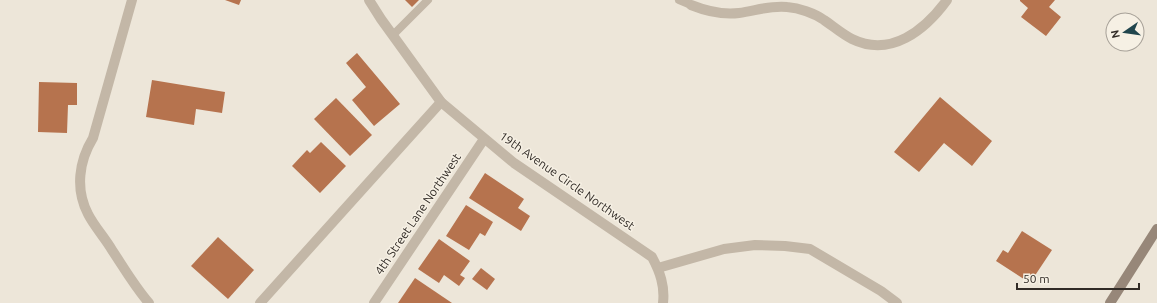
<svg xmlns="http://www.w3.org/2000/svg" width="1157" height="303" font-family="Ubuntu,sans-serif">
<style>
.building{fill:#b6734e}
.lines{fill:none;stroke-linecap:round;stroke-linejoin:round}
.lane{stroke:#c3b7a7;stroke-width:8}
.street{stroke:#c3b7a7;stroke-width:10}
.secondary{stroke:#978779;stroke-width:10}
.labels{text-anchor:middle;stroke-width:3;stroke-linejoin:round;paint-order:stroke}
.street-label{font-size:12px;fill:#312b26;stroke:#f6f0e4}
</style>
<rect width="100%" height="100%" fill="#ede6d9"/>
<g class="building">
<path d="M225,0H241L239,5Z"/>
<path d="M405,0H419L412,7Z"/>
<path d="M1020,0H1055L1049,7L1061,17L1046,36L1021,17L1028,8L1020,1Z"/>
<path d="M357,53L400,104L374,126L352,100L366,87L346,63Z"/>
<path d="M152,80L225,92L222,113L196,109L194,125L146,117Z"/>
<path d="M39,82L77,83V105H68L67,133L38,132Z"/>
<path d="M940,97L992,141L972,166L944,143L919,172L894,152Z"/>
<path d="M336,98L372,135L350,156L314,119Z"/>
<path d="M321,142L346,166L320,193L292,166L307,150L310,153Z"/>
<path d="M485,173L524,199L518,208L530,216L521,231L469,198Z"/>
<path d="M466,205L493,222L485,236L480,233L469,250L446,236Z"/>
<path d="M1022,231L1052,250L1030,283L996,261L1003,250L1008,253Z"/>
<path d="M218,237L254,270L228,299L191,266Z"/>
<path d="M439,239L470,261L460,275L465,278L459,286L444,275L439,283L418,269Z"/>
<path d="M481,268L495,279L487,290L472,279Z"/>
<path d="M415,278L452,303H398Z"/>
</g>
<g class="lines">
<g class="lane">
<path d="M679,0L691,5"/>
<path d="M393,35L428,0"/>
</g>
<g class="street">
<path d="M132,0L93,138C79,161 75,189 88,214C94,226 105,238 112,250C124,268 135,287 149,303"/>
<path d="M369,0L381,19L441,102L514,163L652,257C660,272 665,286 663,303"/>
<path d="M691,5C706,11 723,15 739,13C755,11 770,5 787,7C799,8 814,13 824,20C833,26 842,34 852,39C891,58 925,30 947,0"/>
<path d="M658,268L724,249L755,245L785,246L810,249L881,291L897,303"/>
<path d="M260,303L441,102"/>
<path d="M374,303L484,139"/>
</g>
<path class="secondary" d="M1110,303L1157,229"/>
</g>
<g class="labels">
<g class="street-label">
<text transform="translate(567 181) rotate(35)" y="4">19th Avenue Circle Northwest</text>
<text transform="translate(418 214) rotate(-56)" y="4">4th Street Lane Northwest</text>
</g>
</g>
<g transform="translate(1125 32) rotate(257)"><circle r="19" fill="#f6f0e4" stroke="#a7a198"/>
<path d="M0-3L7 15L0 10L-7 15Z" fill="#21454d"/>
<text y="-6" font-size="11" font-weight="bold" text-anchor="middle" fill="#312b26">N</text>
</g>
<path d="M1017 283v6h122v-6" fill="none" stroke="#312b26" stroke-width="2"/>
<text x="1023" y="283" font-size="12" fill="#312b26" stroke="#f6f0e4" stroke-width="3" paint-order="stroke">50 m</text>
</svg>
